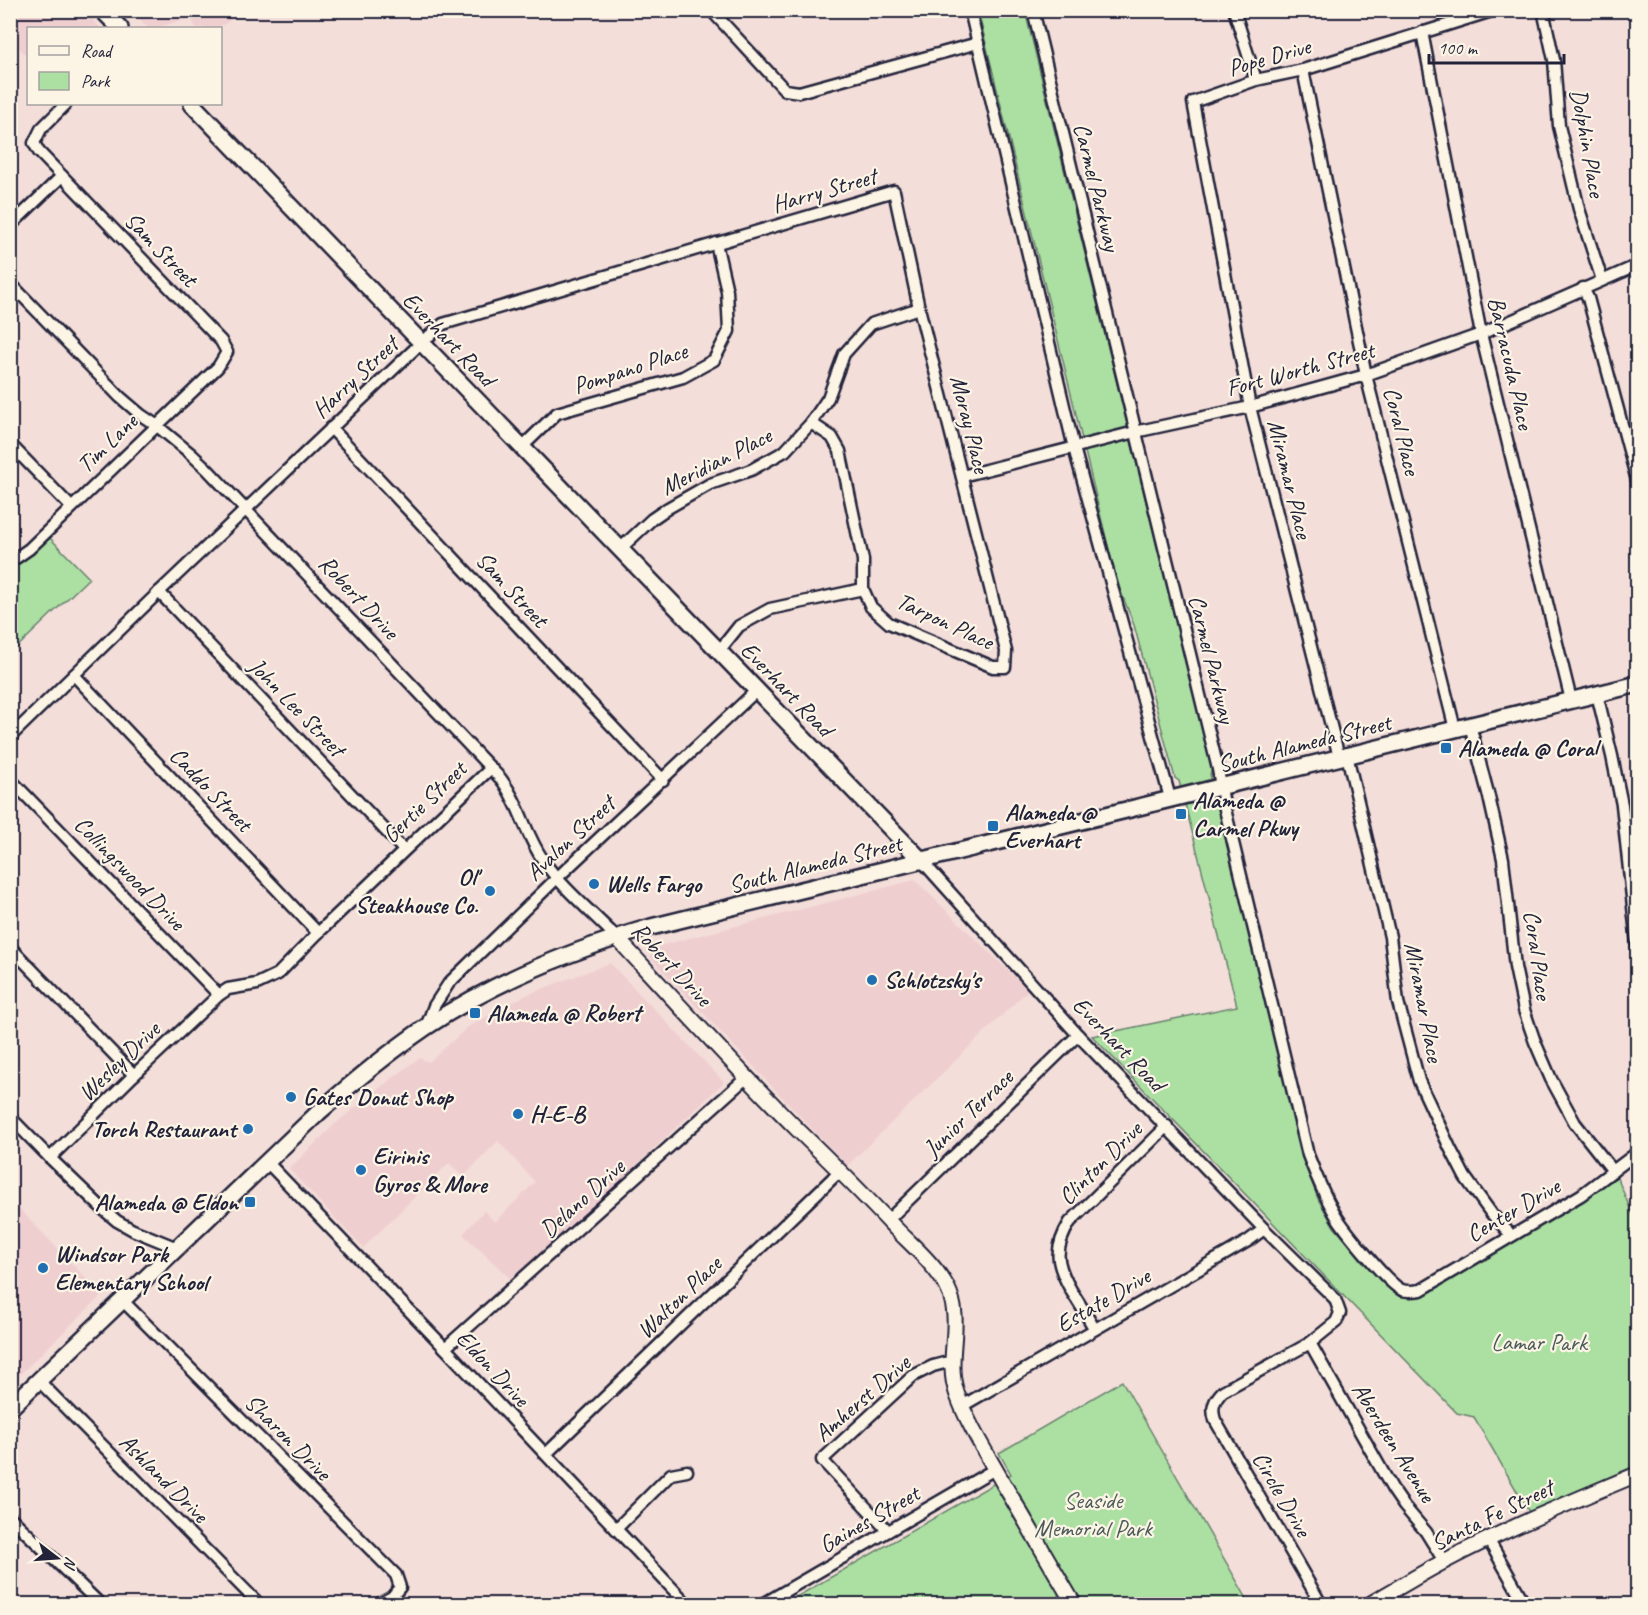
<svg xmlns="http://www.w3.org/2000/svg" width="1648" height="1615" font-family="Caveat,sans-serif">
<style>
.built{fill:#efced0}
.green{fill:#ace0a2;stroke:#67816e;stroke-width:1.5}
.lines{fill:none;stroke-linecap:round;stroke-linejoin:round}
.minor-casing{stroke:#22223b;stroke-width:15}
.tertiary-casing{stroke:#22223b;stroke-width:18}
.secondary-casing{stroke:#22223b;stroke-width:20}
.minor{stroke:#fcf5e5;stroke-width:10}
.tertiary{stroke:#fcf5e5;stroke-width:14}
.secondary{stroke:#fcf5e5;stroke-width:15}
.poi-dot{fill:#1f6fb2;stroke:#fcf5e5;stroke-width:2}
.labels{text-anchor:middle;stroke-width:4.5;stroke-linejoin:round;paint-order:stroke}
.street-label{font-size:24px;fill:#22223b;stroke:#fcf5e5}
.poi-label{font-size:24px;font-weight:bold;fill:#22223b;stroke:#fcf5e5;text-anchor:start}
.park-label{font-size:24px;fill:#4b5b5a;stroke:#fcf5e5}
</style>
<rect width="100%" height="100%" fill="#f4ded9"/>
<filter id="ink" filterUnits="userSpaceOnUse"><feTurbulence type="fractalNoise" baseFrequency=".0167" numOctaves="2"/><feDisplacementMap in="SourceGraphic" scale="12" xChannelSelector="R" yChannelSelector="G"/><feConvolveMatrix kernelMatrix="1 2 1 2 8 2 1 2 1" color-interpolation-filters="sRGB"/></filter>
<g filter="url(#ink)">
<g class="built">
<path d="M11,10L83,11L101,28H28V58L11,39Z"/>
<path d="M131,11H245L218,28H196L191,18L155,28H149Z"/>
<path d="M915,880L1028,990L847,1166L650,957L651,948Z"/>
<path d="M610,963L724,1082L514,1282L463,1234L484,1211L495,1222L535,1182L498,1141L463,1177L449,1163L363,1248L289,1169L335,1124L373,1093L419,1058L429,1062L468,1027L526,995Z"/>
<path d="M11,1200L102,1295L11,1383Z"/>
</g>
<g class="green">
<path d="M978,11H1025L1212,769L1210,774L1307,1169L1318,1199L1334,1227L1393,1291L1405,1297L1422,1296L1617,1177L1635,1220L1638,1235L1637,1465L1529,1512L1474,1417L1457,1413L1092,1036L1237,1006L1179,781L1175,778L1134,625L1116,579Z"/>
<path d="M49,537L89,578L11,653V566C27,559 37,549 49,537Z"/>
<path d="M1122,1381L1250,1604H784L1011,1474L999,1453Z"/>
</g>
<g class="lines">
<g class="minor-casing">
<g id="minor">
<path d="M711,10L785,90L799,92L978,43"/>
<path d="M970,10L1074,448L1170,798"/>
<path d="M1033,10L1218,769L1224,805L1308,1155C1316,1176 1324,1195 1335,1214C1344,1229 1388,1284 1402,1290C1408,1292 1415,1291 1421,1290L1581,1195L1638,1152"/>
<path d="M1234,10L1256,80"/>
<path d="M1543,10L1554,60L1559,126L1579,209L1602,280"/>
<path d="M1422,32L1481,334L1571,700"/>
<path d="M1303,70L1366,375L1455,729"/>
<path d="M10,226L62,176"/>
<path d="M10,283L120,397L141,415L156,425L190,453L207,469L501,779C520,804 525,834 543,860C561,887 593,913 616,937"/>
<path d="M1583,288L1588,298L1638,484"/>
<path d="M331,428L663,780"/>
<path d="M10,444L71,507"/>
<path d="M522,447L557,413L683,377L714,360L729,331L727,291L716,243"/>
<path d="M962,476L1135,432L1250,407L1366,375L1481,334L1638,265"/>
<path d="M620,549L652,519L668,508L710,484L751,470L785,451L811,423L828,398L844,354L871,324L919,308"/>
<path d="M10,560L16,558L29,549L218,367L227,352L221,341L39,152L34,143L41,129L66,104"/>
<path d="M159,592L404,850"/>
<path d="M719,651L739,626L770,609L863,589"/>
<path d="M74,675L318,933"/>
<path d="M1597,694L1612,756L1622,805L1638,953"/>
<path d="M1470,725L1489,797L1503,859L1515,967L1524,1010L1535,1042L1551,1079L1575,1123L1613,1171"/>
<path d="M10,737L159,592L421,343L443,324L894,191L919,308L1006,651L1005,667H993L889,623L871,607L863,589V560L840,451L832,437L811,423"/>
<path d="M1347,755L1390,937L1398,1002L1419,1081L1450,1148L1465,1177L1491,1213L1511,1235"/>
<path d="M1339,757L1250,407L1193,102L1256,80L1303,70L1495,10"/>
<path d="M10,779L219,995"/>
<path d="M922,861L1078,1035L1264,1229L1335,1299L1340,1313L1336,1322L1310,1343L1223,1391C1214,1400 1211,1408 1215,1420L1321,1604"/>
<path d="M10,947L134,1075"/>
<path d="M426,1027L434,1006L449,983L557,878L757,690"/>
<path d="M10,1117L50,1158L104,1210L117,1221L133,1230L177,1248"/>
<path d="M50,1158L134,1075L219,995L228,989L257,984L278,974L318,933L491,768"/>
<path d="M267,1162L445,1348L687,1604"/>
<path d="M888,1220L1078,1035"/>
<path d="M122,1300L396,1575L400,1587L392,1597L379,1604"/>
<path d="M1094,1328C1087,1316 1080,1304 1072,1292C1056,1264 1053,1250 1070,1222L1167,1126"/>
<path d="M1310,1343L1393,1490L1404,1506L1426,1532L1444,1561"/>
<path d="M445,1348L746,1078"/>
<path d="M39,1381L259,1604"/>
<path d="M962,1406L1248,1241L1264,1229"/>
<path d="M546,1454L840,1171"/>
<path d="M10,1517L100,1604"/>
<path d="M616,1529L671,1474L687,1471"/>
<path d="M888,1531L822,1460L913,1376L933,1366L952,1361"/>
<path d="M1488,1539L1525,1604"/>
<path d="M763,1604L995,1469"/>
</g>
</g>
<g class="tertiary-casing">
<g id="tertiary">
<path d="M616,937C676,1002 735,1067 797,1129C831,1162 864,1195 896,1229C914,1247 935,1265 947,1287C965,1322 944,1358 957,1394C968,1425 987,1454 1003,1483C1027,1523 1050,1564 1074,1604"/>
<path d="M1370,1604C1395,1590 1420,1574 1445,1561C1508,1528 1573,1501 1638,1474"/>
</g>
</g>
<g class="secondary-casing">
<g id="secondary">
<path d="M102,10L120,28"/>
<path d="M192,104L620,549L922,861"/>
<path d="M10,1408L318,1113C353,1082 388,1053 426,1027C495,981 572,950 651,927L1638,684"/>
</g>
</g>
<use href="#minor" class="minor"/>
<use href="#tertiary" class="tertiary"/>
<use href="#secondary" class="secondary"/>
</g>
</g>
<g class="poi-dot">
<rect x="1440" y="742" width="12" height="12" rx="3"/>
<rect x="1175" y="808" width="12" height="12" rx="3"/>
<rect x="987" y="820" width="12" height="12" rx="3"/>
<circle cx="594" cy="884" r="6"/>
<circle cx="490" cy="891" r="6"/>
<circle cx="872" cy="980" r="6"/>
<rect x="469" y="1007" width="12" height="12" rx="3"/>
<circle cx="291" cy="1097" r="6"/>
<circle cx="518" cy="1114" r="6"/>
<circle cx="248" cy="1129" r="6"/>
<circle cx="361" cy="1170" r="6"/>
<rect x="244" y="1196" width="12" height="12" rx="3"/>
<circle cx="43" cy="1268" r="6"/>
</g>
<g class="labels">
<g class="street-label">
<text transform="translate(1269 57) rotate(-16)" y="8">Pope Drive</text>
<text transform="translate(1588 143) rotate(80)" y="8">Dolphin Place</text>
<text transform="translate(1097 187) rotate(76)" y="8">Carmel Parkway</text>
<text transform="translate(824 190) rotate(-16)" y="8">Harry Street</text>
<text transform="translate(161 249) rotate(46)" y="8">Sam Street</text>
<text transform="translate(449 339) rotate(46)" y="8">Everhart Road</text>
<text transform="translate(1511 363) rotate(77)" y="8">Barracuda Place</text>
<text transform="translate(630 368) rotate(-18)" y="8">Pompano Place</text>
<text transform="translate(1300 369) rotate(-15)" y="8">Fort Worth Street</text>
<text transform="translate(355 377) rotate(-43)" y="8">Harry Street</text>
<text transform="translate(970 424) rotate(76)" y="8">Moray Place</text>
<text transform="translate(1402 431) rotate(76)" y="8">Coral Place</text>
<text transform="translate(107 443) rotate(-44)" y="8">Tim Lane</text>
<text transform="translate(716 461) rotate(-27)" y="8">Meridian Place</text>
<text transform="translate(1290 479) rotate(76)" y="8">Miramar Place</text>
<text transform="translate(512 589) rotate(47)" y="8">Sam Street</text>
<text transform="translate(359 597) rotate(47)" y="8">Robert Drive</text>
<text transform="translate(945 621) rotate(25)" y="8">Tarpon Place</text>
<text transform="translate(1212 659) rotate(76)" y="8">Carmel Parkway</text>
<text transform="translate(787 689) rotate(46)" y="8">Everhart Road</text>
<text transform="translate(297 707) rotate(46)" y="8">John Lee Street</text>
<text transform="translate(1304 743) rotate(-14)" y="8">South Alameda Street</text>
<text transform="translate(211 789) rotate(46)" y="8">Caddo Street</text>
<text transform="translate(424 802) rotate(-44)" y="8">Gertie Street</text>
<text transform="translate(570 838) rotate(-43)" y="8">Avalon Street</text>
<text transform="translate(815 864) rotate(-14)" y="8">South Alameda Street</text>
<text transform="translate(130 873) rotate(46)" y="8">Collingswood Drive</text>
<text transform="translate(1538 955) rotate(82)" y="8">Coral Place</text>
<text transform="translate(672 964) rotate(47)" y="8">Robert Drive</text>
<text transform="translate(1424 1002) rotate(79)" y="8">Miramar Place</text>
<text transform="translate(1119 1044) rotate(46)" y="8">Everhart Road</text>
<text transform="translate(119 1061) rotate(-44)" y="8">Wesley Drive</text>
<text transform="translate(968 1113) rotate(-44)" y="8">Junior Terrace</text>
<text transform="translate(1100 1163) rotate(-45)" y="8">Clinton Drive</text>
<text transform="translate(582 1198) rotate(-42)" y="8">Delano Drive</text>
<text transform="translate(1513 1210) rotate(-30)" y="8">Center Drive</text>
<text transform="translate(679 1297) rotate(-44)" y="8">Walton Place</text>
<text transform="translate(1103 1300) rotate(-30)" y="8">Estate Drive</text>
<text transform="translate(493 1368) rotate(47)" y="8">Eldon Drive</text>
<text transform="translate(862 1398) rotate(-41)" y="8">Amherst Drive</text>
<text transform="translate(288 1437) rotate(45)" y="8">Sharon Drive</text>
<text transform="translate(1394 1442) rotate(58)" y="8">Aberdeen Avenue</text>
<text transform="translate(164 1478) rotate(45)" y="8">Ashland Drive</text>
<text transform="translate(1282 1494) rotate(60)" y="8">Circle Drive</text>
<text transform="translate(1492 1515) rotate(-26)" y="8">Santa Fe Street</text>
<text transform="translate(869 1519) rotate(-30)" y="8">Gaines Street</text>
</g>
<g class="poi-label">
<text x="1458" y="756">Alameda @ Coral</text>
<text x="1193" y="808">Alameda @<tspan x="1193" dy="28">Carmel Pkwy</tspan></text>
<text x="1005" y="820">Alameda @<tspan x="1005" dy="28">Everhart</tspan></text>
<text x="478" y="885" text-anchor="end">Ol'<tspan x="478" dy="28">Steakhouse Co.</tspan></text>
<text x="606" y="892">Wells Fargo</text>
<text x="884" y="988">Schlotzsky's</text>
<text x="487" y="1021">Alameda @ Robert</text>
<text x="303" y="1105">Gates Donut Shop</text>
<text x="530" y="1122">H-E-B</text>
<text x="236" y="1137" text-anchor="end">Torch Restaurant</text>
<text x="373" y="1164">Eirinis<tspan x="373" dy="28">Gyros &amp; More</tspan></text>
<text x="238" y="1210" text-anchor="end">Alameda @ Eldon</text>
<text x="55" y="1262">Windsor Park<tspan x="55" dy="28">Elementary School</tspan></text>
</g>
<g class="park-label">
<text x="1539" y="1350">Lamar Park</text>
<text x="1093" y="1508">Seaside<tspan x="1093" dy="28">Memorial Park</tspan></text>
</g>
</g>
<rect width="1648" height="1615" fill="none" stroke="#fcf5e5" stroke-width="36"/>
<rect x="18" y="18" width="1612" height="1579" fill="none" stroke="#22223b" stroke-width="2" filter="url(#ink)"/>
<rect x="27" y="27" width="195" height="78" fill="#fcf5e5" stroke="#a5a1a1" stroke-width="1.5"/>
<rect x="39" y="46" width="30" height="9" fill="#fcf5e5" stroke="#a5a1a1" stroke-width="1.5"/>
<text x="81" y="57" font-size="18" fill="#22223b">Road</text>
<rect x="39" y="72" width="30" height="18" fill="#ace0a2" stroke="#a5a1a1" stroke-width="1.5"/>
<text x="81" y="87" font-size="18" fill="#22223b">Park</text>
<g transform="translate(57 1558) rotate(107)" stroke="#fcf5e5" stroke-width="4.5" paint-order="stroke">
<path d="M0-4.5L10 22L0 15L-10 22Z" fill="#22223b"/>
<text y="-9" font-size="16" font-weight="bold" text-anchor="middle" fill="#22223b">N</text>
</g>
<path d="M1429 54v9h135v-9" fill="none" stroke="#22223b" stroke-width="3"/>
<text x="1438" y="54" font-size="18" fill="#22223b" stroke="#fcf5e5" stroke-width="4.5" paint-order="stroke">100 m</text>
</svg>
